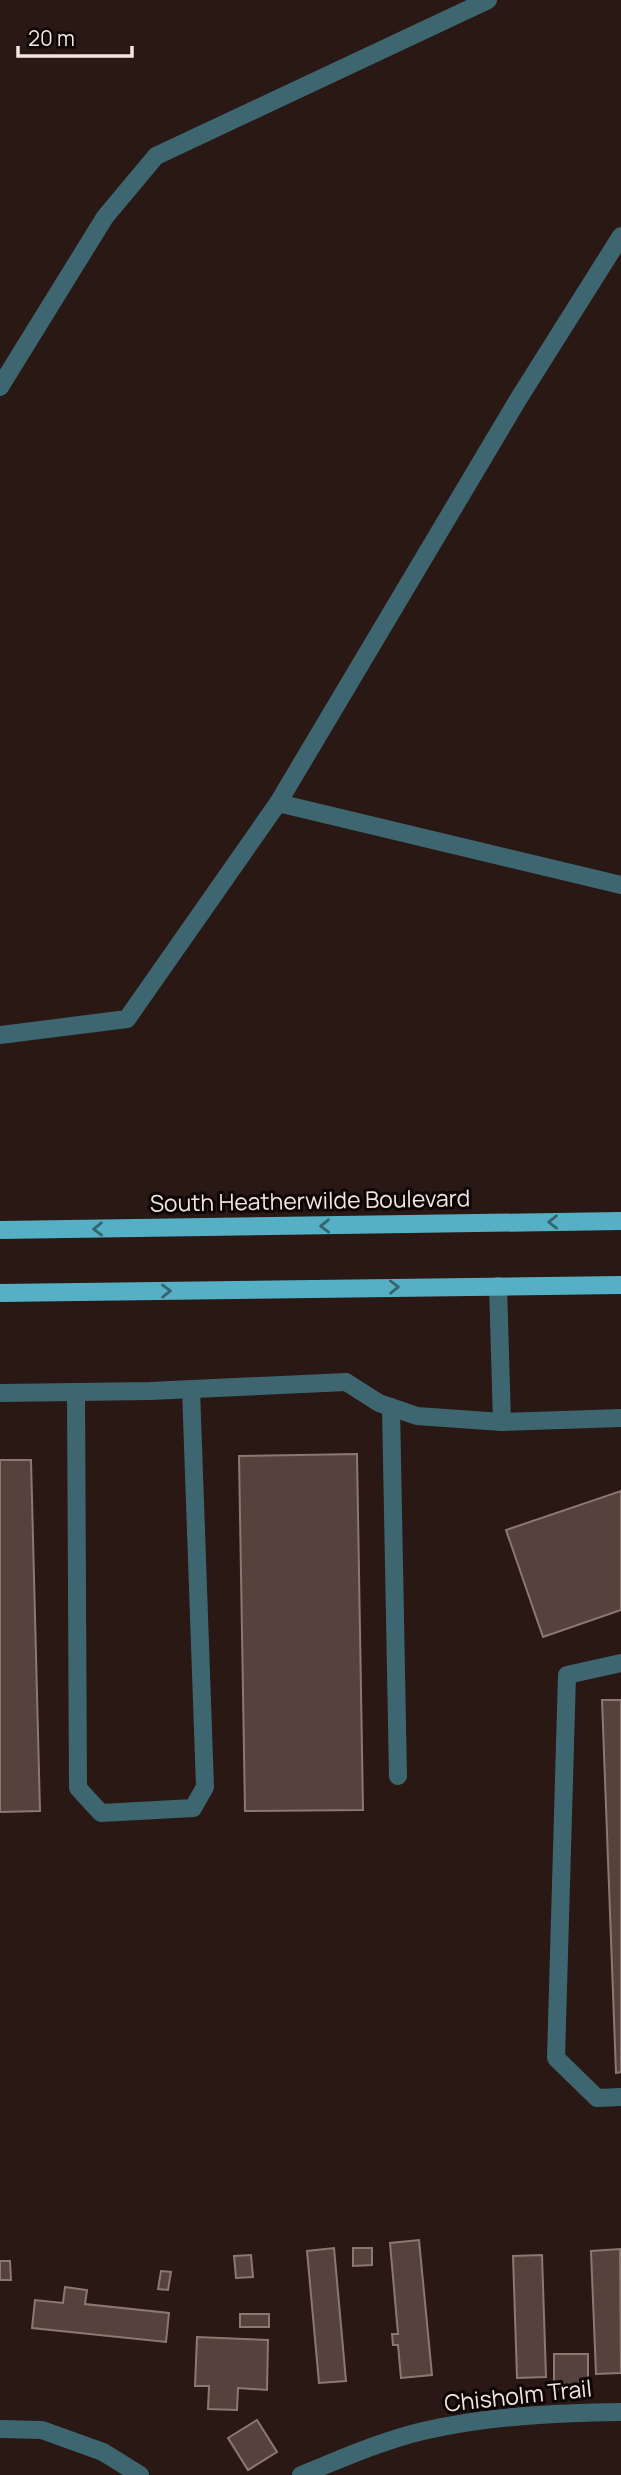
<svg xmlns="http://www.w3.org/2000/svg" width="621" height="2475" font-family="Manrope,sans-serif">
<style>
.building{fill:#56423d;stroke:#8d7771;stroke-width:2}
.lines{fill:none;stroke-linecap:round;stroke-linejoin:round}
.minor{stroke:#3e6670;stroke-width:18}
.major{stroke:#56b0c5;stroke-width:18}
.oneway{stroke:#35646e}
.labels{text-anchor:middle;stroke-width:6;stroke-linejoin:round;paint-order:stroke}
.street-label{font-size:23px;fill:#f2e6e2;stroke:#0d0604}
</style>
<rect width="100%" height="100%" fill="#291814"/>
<g class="building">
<path d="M357,1454L363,1810L245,1811L239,1456Z"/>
<path d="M0,1460H31L40,1811L0,1812Z"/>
<path d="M621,1491V1610L543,1637L506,1530Z"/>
<path d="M602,1700H621V2072L616,2073Z"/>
<path d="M419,2240L432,2375L401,2378L398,2345H393L392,2334H398L390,2243Z"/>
<path d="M334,2248L346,2381L319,2383L307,2251Z"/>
<path d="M353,2248H372V2265L353,2266Z"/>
<path d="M620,2249L621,2373L596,2374L591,2251Z"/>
<path d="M251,2255L253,2277L236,2278L234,2256Z"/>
<path d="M542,2255L546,2377L517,2378L513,2256Z"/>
<path d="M0,2261H10L11,2280H0Z"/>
<path d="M161,2271L171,2272L168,2290L158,2289Z"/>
<path d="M65,2287L87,2290L85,2304L169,2313L166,2342L32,2328L35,2300L63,2303Z"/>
<rect x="240" y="2314" width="29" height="13"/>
<path d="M197,2337L268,2340L267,2390L238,2388L237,2410L208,2409L209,2386H195Z"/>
<rect x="554" y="2354" width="34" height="36"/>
<path d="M257,2420L277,2452L248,2470L228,2438Z"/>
</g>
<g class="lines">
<g class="minor">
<path d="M0,387L105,217L156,156L488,0"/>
<path d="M278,803L621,885"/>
<path d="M0,1035L127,1019L278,803L519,398L621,236"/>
<path d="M498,1286L502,1422L621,1418"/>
<path d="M76,1392L78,1788L101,1813L193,1808L205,1787L191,1389"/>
<path d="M0,1393L150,1391L346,1382L379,1403L417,1416L502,1422"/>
<path d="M391,1407L398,1776"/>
<path d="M621,1663L567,1675L556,2058L597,2098L621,2097"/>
<path d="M0,2429L42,2430L103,2452L140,2475"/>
<path d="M301,2475C341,2459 381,2441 423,2431C488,2416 555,2413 621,2412"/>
</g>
<g class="major">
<path d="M0,1230L621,1221"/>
<path d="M0,1293L621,1285"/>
</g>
</g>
<defs><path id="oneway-chevron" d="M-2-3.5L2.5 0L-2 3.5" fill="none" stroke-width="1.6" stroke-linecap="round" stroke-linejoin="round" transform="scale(1.75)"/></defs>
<g class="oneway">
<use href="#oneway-chevron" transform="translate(553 1222) rotate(179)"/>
<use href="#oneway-chevron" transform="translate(325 1226) rotate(179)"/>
<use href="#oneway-chevron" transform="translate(98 1229) rotate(179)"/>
<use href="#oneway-chevron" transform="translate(394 1287) rotate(-1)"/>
<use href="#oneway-chevron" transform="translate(166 1291) rotate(-1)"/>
</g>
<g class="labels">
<g class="street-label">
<text transform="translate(310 1201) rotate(-1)" y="8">South Heatherwilde Boulevard</text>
<text transform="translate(518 2396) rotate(-6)" y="8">Chisholm Trail</text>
</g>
</g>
<path d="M18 46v10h114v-10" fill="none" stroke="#f2e6e2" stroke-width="3.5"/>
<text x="28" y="46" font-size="21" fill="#f2e6e2" stroke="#0d0604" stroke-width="5" paint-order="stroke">20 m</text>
</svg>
